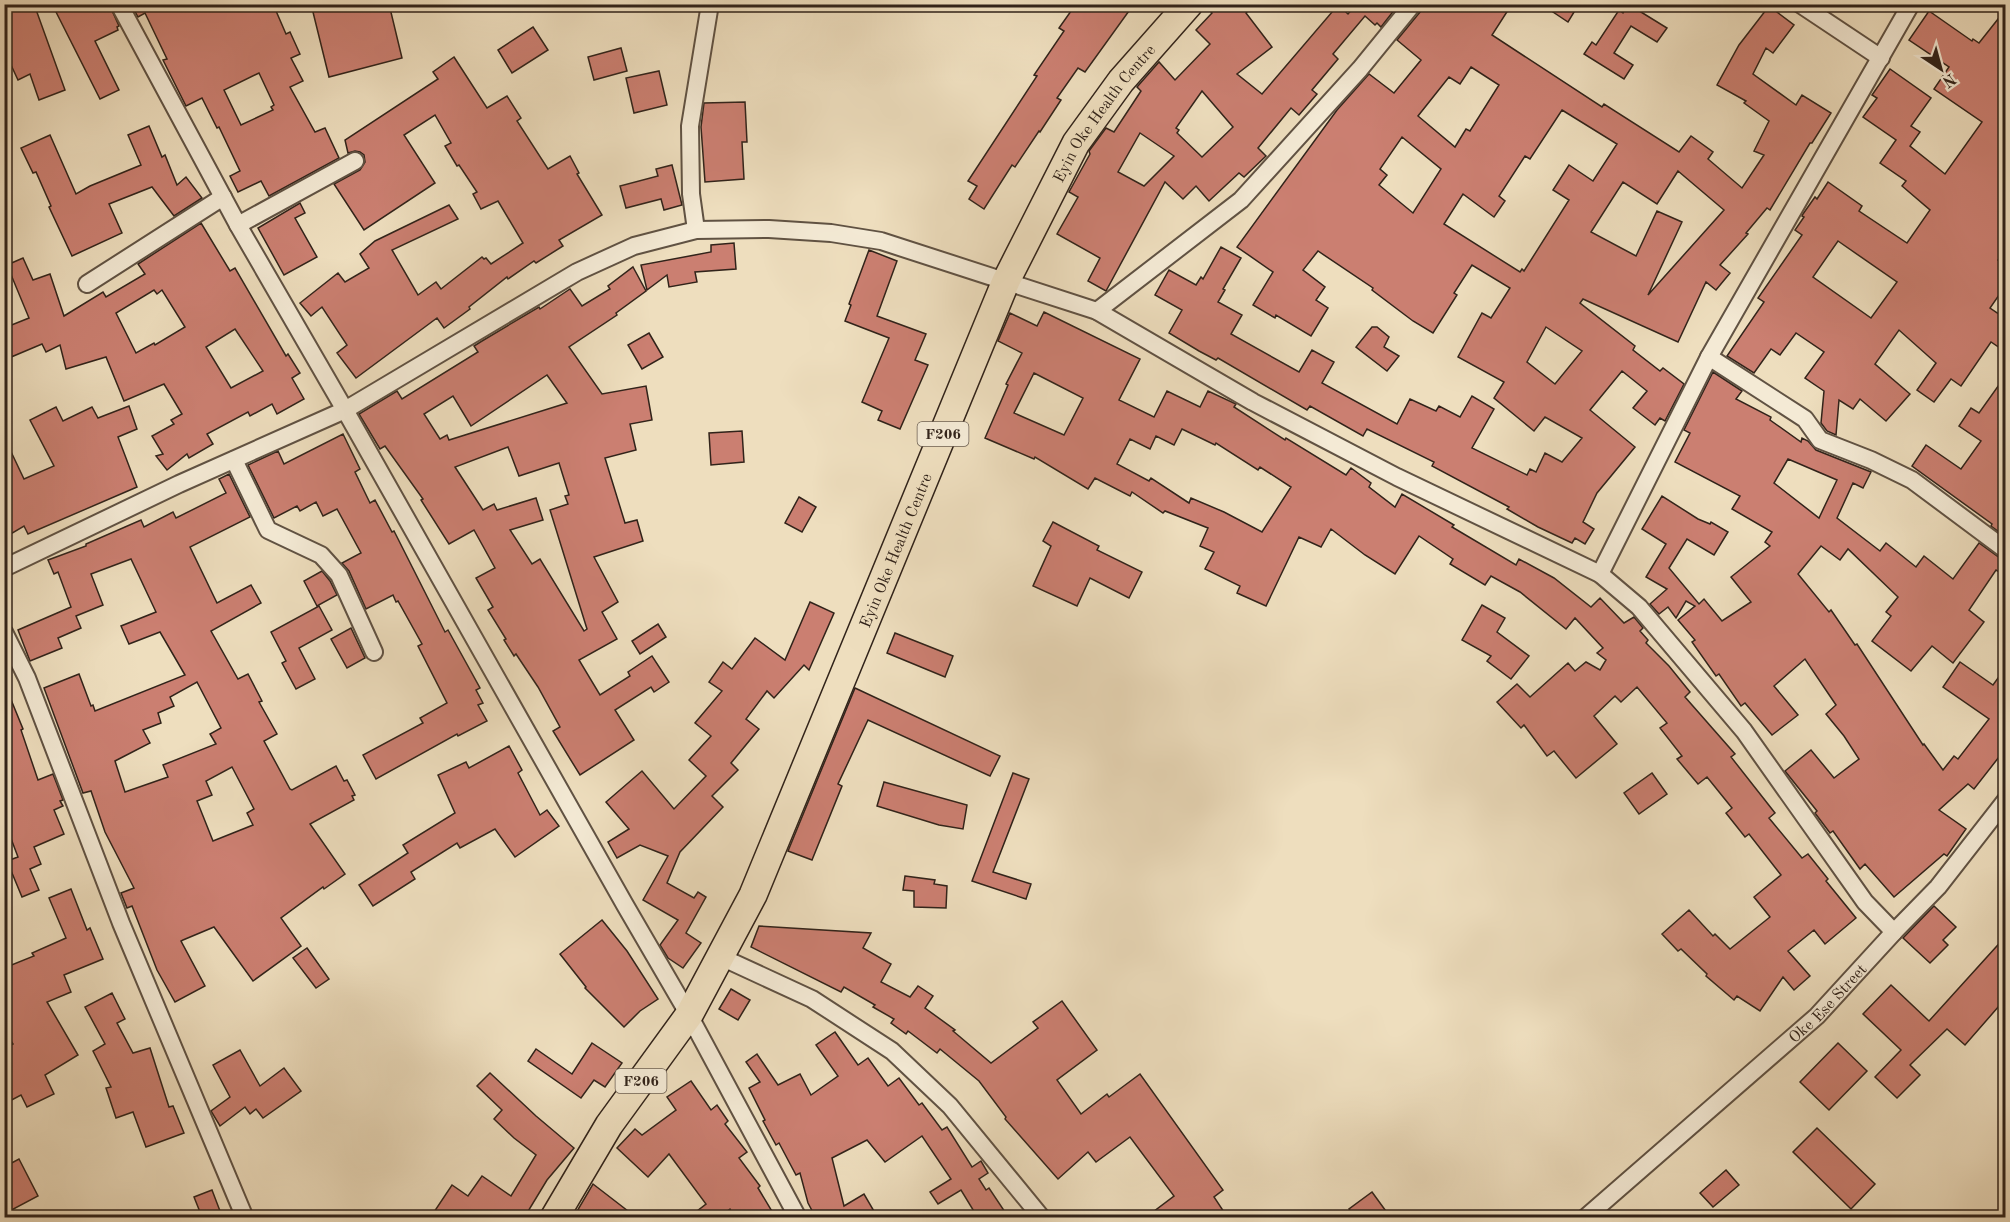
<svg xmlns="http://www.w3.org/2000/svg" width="2010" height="1222" font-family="'Old Standard TT',serif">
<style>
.building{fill:#cb7f71;stroke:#31231a;stroke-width:1.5;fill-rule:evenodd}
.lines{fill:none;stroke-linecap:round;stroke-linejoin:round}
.minor-casing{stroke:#605243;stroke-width:20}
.primary-casing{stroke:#31231a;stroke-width:30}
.minor{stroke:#f4ead5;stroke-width:16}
.primary{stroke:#eedebe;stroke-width:27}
.labels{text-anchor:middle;stroke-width:5;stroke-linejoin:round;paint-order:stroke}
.shield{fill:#f4ead5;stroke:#6c5f52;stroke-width:1.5}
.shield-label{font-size:15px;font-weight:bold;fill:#31231a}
.street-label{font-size:16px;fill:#31231a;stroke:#f4ead5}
</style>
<rect width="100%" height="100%" fill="#eedebe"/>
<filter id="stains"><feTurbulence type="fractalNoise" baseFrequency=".00333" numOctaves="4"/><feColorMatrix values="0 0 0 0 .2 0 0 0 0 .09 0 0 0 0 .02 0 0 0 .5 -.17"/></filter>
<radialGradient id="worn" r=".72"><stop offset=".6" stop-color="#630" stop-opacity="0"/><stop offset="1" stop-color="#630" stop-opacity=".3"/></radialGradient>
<g class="building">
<path d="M4,4H34L65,90L39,100L30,74L18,80L11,65L4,69Z"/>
<path d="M52,4H109L119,26L117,27L118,30L95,41L119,90L100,99Z"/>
<path d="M131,4H273L286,34L290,32L300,54L291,58L303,81L290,87L315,132L325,128L339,158L269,196L261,181L238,192L230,176L240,171L219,127L217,128L202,98L186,106L163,60L167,59L145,13L138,17ZM259,73L274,105L271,107L273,110L241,125L224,90Z"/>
<path d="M311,4H389L402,58L329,77Z"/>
<path d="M1076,4H1134L1085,72L1078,68L1057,98L1061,100L1040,132L1039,131L1015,167L1012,165L984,209L969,199L977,186L968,181L1037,76L1034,75L1064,31L1059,28Z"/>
<path d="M1204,4H1254L1246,13L1272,47L1237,74L1262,94L1338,5L1348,14L1354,7L1352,4H1399L1381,27L1377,23L1375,25L1365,16L1333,54L1338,59L1312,90L1317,94L1299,115L1291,108L1258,148L1266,156L1244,177L1239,173L1209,201L1196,186L1183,199L1165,182L1106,291L1088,281L1100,258L1057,234L1078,197L1069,192L1090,154L1089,151L1106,128L1114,132L1141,91L1137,87L1159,62L1175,80L1210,44L1196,30L1212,13ZM1202,91L1233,127L1202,157L1177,133L1179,130L1176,128ZM1140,133L1174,156L1144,186L1118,172Z"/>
<path d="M1423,4H1512L1492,35L1602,107L1604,104L1679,152L1691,136L1713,152L1708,159L1742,188L1764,155L1754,151L1769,121L1744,103L1746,101L1717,85L1739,45L1769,6L1794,25L1773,53L1766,48L1753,74L1796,105L1802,95L1831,113L1812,143H1810L1770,210L1767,208L1746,233L1748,234L1720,265L1730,273L1716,290L1706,282L1678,342L1583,299L1580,303L1635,346L1633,350L1660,371L1663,368L1684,384L1665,421L1660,418L1655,425L1633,408L1647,391L1622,371L1590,410L1635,447L1597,493L1583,522L1594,529L1585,544L1575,538L1572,543L1538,527L1507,509L1509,507L1432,466L1434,462L1367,429L1363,436L1310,406L1307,410L1218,358L1216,360L1199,351L1169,333L1182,310L1155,295L1169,270L1196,285L1201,277L1203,279L1221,247L1241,258L1223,289L1225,290L1218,302L1242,315L1231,334L1299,372L1312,350L1334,362L1322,383L1397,424L1410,399L1436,411L1439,406L1460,417L1472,396L1494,409L1472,448L1527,475L1530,469L1536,472L1545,453L1562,462L1582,438L1545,417L1534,431L1494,398L1504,382L1458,357L1482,313L1491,318L1510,288L1472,265L1454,293L1457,295L1433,333L1413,321L1372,290L1373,288L1318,251L1303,270L1325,287L1316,300L1328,308L1311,336L1276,315L1275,318L1253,305L1273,272L1237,247L1337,110L1369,74L1394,93L1421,60L1397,40L1421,11ZM1471,67L1499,85L1470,131L1466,129L1455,147L1418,116L1449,77L1460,84ZM1562,110L1617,144L1593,181L1569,165L1553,190L1569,200L1524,271L1522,269L1520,272L1444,224L1463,194L1494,217L1505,201L1499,196L1525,156L1530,159ZM1402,137L1441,169L1413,213L1379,185L1387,175L1380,169ZM1678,171L1724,210L1648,295L1682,222L1657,211L1636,256L1591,232L1623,182L1657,204ZM1546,327L1582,351L1555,384L1527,362Z"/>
<path d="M1541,4H1579L1568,22Z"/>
<path d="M1628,4L1667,28L1657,42L1631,26L1614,53L1633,65L1624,79L1584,54L1592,42L1596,45L1619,10L1623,13Z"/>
<path d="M2006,9V250L1998,260L2006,265V285L1990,308L2006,319V352L1991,342L1961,386L1951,379L1934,402L1917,390L1936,363L1899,330L1875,364L1910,394L1886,421L1860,399L1853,409L1839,400L1836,435L1827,431L1821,423L1824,391L1805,378L1824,352L1796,333L1780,355L1771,349L1754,373L1727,356L1764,302L1758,298L1802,235L1795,230L1804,217L1802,216L1803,214L1815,197L1817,199L1828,182L1862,206L1859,211L1907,243L1930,210L1902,186L1906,181L1880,163L1896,140L1863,117L1877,98L1872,95L1890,69L1931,98L1911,126L1920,132L1910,146L1945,174L1982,122L1934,89L1949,67L1909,40L1929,11L1972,41L1973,39L1979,43ZM1838,241L1897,282L1871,318L1813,277Z"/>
<path d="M533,27L548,50L512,73L498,50Z"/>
<path d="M621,48L627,71L594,80L588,57Z"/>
<path d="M454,57L487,108L507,96L521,118L517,121L548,169L570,156L579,173L577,174L602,215L559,240L563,246L536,263L534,261L508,279L507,277L469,307L470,309L444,328L437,318L356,378L337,353L347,345L322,307L311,316L300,303L338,273L345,282L369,268L360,254L375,241L449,205L458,219L392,250L418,295L436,282L441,289L482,257L484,259L486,258L491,264L523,243L498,201L481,209L473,194L477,192L459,165L457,166L445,146L451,143L435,115L404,135L435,183L364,230L334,184L360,170L365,162L364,155L360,152L355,151L348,153L345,140L438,79L433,72Z"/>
<path d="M659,71L667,105L634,113L626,78Z"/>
<path d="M745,102L747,142H742L744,179L705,182L701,127L704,103Z"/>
<path d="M149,126L162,157L165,155L177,185L186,177L202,198L174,216L152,187L109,204L122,233L72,256L49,207L51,206L36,172L33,173L21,148L50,135L76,194L90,186L141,165L128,135Z"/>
<path d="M672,165L682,205L664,210L661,199L626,208L620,186L658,176L656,169Z"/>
<path d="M300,203L305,213L295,218L317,257L284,275L258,228Z"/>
<path d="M201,223L230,271L235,268L286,356L288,354L300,373L292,378L304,399L277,414L272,404L250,416L248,412L207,434L213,444L189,458L187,454L167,470L156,456L163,454L152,436L174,424L171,420L182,414L164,384L124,401L106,357L66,369L60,345L46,352L42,344L4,360V328L29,318L7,265L23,258L33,280L50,274L64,316L103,292L106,297L145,274L138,264ZM154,290L157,294L162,290L185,327L155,345L154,343L136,353L116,313ZM235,329L263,371L231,388L206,347Z"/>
<path d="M734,243L736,269L695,272L697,282L669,287L667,275L647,290L641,265L711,252V245Z"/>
<path d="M869,250L897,261L877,316L926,334L915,360L928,365L900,429L878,420L882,411L862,402L889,338L845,321L851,305L849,304Z"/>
<path d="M633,267L646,291L616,313L617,315L569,347L602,394L646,386L652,420L630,424L636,450L605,458L625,523L637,520L643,541L594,557L618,602L602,612L617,639L579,660L600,695L630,676L628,672L652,656L669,682L654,692L651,687L615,710L634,740L580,775L553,731L560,727L538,687L516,654L514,656L504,640L506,639L488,610L493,607L476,578L495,568L474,530L449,544L421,500L423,499L385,446L380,449L359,414L397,391L402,399L478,352L474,346L482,341L539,307L540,309L570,289L582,306L610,289L608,286ZM547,375L567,403L449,440L447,435L440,439L424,414L453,396L471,426ZM508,447L519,476L559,463L569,495L565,496L568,504L550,510L587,629L584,631L540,559L532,564L510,530L543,520L536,498L497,510L494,504L483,510L455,467Z"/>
<path d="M1044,312L1140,359L1119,400L1154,417L1167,391L1200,407L1208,391L1236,404L1234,407L1285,440L1286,438L1346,475L1351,468L1371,483L1369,487L1395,507L1402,494L1454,525L1452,527L1516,565L1519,559L1554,578L1591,607L1600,598L1624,623L1634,617L1643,628L1640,631L1648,640L1646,643L1669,666L1690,692L1685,697L1735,754L1731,757L1775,813L1769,818L1802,858L1808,854L1828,879L1826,881L1856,918L1825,944L1814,930L1788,951L1810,976L1794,990L1783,977L1760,1011L1737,996L1734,1000L1706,976L1707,974L1681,949L1678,951L1662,934L1689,910L1713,936L1715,934L1730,949L1770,917L1754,897L1781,875L1749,834L1745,837L1726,813L1732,808L1707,777L1698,784L1677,759L1682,756L1660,728L1667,723L1637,687L1621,702L1615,696L1594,716L1617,744L1576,778L1554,751L1547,756L1524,725L1521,728L1497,702L1517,684L1530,697L1568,663L1575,671L1586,662L1600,670L1606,660L1597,653L1603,648L1575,618L1566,629L1520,592L1491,576L1485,585L1450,564L1453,559L1419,536L1395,574L1365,555L1331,529L1321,547L1299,537L1266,606L1237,593L1240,586L1205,569L1214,552L1200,546L1208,528L1165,511L1163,513L1132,492L1130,496L1095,478L1088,489L1035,457L1034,459L985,438L1008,385L1006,384L1022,353L998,341L1010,313L1037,326ZM1034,373L1083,398L1064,435L1014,413ZM1182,429L1215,445L1216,443L1258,470L1260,467L1291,487L1262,532L1224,512L1191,498L1189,503L1151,478L1149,481L1117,464L1130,439L1150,449L1156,436L1174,445Z"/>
<path d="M1372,327H1377L1389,337L1384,347L1399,356L1387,371L1356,347Z"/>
<path d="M649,333L663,357L642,369L628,345Z"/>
<path d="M1713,372L1742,391L1736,399L1771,417L1770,420L1801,442L1802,438L1808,441L1816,450L1871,472L1863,488L1853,483L1837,518L1880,551L1886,543L1916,567L1924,556L1953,579L1979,543L2000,558L2006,560V576L1996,570L1969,610L1984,622L1953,663L1932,646L1911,671L1872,641L1891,616L1886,612L1898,597L1848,549L1840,560L1821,546L1798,574L1829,612L1831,610L1855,645L1857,644L1923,745L1924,744L1943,770L1954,756L1958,759L1989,719L1943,687L1960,662L1993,685L2006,667V748L1974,789L1968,784L1939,810L1966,829L1947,856L1944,854L1894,897L1865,864L1860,869L1833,831L1830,833L1815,813L1817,811L1785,771L1811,750L1834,778L1859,759L1844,736L1826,714L1836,705L1805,659L1774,686L1798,715L1772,735L1745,703L1741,706L1719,674L1716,676L1692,642L1695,640L1678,620L1695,606L1686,601L1676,618L1668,607L1659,614L1650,604L1667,589L1646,577L1666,544L1642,529L1662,496L1698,519L1710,524L1711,522L1728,532L1714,555L1687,539L1669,568L1699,604L1704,599L1722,621L1751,602L1731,577L1770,546L1765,542L1772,532L1732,509L1740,496L1675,462L1690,433L1684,430ZM1788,459L1837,480L1819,518L1774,483Z"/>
<path d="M2006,375V537L1991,526L1992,524L1912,466L1926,445L1961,469L1981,441L1959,426L1971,408L1979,413Z"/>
<path d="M129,406L137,429L118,437L137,487L28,534L24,526L4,538V437L24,479L54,466L30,420L56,407L63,421L92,407L98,418Z"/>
<path d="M742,431L744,462L711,465L709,433Z"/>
<path d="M343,434L360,469L355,472L370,503L375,500L392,532L394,531L445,632L448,630L480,688L476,690L483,703L478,705L487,721L458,736L457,734L376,779L363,755L423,723L420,718L447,703L418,646L422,644L398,601L396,602L393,595L366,609L349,571L342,563L361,553L337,509L323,516L316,502L300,511L297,506L274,518L248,465L278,451L284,464Z"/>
<path d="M229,474L250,517L190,547L217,603L251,585L261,603L211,631L238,679L248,674L262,701L259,702L277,734L264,741L290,789L292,790L336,766L344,781L347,780L355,795L352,796L354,800L310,824L345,874L324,889L323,887L281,918L301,946L253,981L214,927L183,940L181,941L205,986L175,1002L157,970L132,906L127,908L121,893L134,888L105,832L91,791L83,793L44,688L79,674L91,706L93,705L95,711L185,675L160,632L129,644L121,626L156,612L131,559L91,574L103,605L76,616L81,628L58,638L62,648L30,661L18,630L71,607L58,572L54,574L48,560L86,546V544L141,520L144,527L173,512L176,518L226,493L219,479ZM197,682L221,728L210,734L216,744L163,765L168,777L125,792L115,761L150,743L143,730L161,723L158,713L174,706L170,697ZM232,767L254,809L247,813L253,825L213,841L197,801L212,795L206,781Z"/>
<path d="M799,497L816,507L802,532L785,523Z"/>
<path d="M1053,522L1099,546L1097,550L1142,572L1129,598L1090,578L1077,606L1033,586L1051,546L1043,541Z"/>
<path d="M322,571L330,581L337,595L317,606L304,581Z"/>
<path d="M810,602L834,613L809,670L804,665L774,698L767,691L746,719L759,729L731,763L738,770L712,796L723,807L680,852L667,883L694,898L698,892L706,897L686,933L701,943L683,968L668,958L660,945L678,920L643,900L668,856L640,845L617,858L608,842L629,829L606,802L642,771L674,809L706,776L689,760L711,736L695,723L722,691L709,682L723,662L732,669L755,638L785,660Z"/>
<path d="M1482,605L1505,618L1497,632L1529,656L1511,679L1487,661L1491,656L1462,640Z"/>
<path d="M319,606L332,630L299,648L315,679L296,689L282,663L286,661L271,632Z"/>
<path d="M658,624L666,637L640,654L632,641Z"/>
<path d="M351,628L365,658L347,668L331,639Z"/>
<path d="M895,633L953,656L945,677L887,653Z"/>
<path d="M5,685L23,729L21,730L38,780L53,774L63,800L60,801L63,806L54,810L64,834L34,847L41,864L30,869L39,890L22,897L7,861L18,857L4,820V788L11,785L4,766Z"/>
<path d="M855,688L1000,756L990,776L868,720L838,784L842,786L812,860L788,851Z"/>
<path d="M509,746L522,770L518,773L540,815L547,810L559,826L515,857L495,829L460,848L457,843L411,872L415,879L373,906L359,885L408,853L403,845L455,813L438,775L466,762L469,768Z"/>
<path d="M1013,773L1029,779L993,872L1031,884L1026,899L972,881Z"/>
<path d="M1652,773L1667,794L1639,814L1624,793Z"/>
<path d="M884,782L967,805L963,829L939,825L877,806Z"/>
<path d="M905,876L935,880L934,884L947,886L946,908L914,907V891L903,890Z"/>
<path d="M71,889L87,930L90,928L103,959L64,975L71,992L47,1002L78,1055L45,1075L54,1094L27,1107L21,1095L4,1104V1049L13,1044L4,1030V968L34,956L32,953L66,938L49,898Z"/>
<path d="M1934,906L1956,927L1943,940L1948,945L1930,963L1903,938Z"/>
<path d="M602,920L627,951L658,999L640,1011L624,1027L585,988L586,987L560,954Z"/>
<path d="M759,926L871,933L863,948L891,964L881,982L910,997L918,986L933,996L925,1008L955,1030L953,1031L991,1063L1038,1028L1033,1022L1062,1001L1097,1050L1057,1080L1081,1114L1107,1094L1109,1097L1140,1074L1223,1190L1214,1197L1228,1218H1145L1174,1196L1130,1137L1096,1162L1088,1152L1058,1179L1005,1119L1006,1117L979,1081L940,1049L937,1053L908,1031L906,1034L891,1023L894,1019L873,1007L875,1005L844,987L841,992L751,947Z"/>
<path d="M2006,936V998L1965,1045L1947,1029L1910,1065L1920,1075L1897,1098L1875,1077L1901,1050L1863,1014L1891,985L1929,1021Z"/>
<path d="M307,948L329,979L316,988L293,958Z"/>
<path d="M731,989L750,1000L738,1020L719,1009Z"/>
<path d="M112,993L125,1019L117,1023L133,1053L150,1048L169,1107L173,1106L184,1133L146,1147L133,1112L116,1118L106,1088L111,1087L93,1051L105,1044L85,1007Z"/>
<path d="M835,1032L858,1065L868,1058L888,1086L899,1078L919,1105L922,1103L942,1130L947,1127L972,1167L981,1161L988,1173L979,1179L986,1190L989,1188L1009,1218H978L961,1190L938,1204L930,1192L951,1179L922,1136L885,1162L867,1140L832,1158L844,1206L864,1194L878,1218H816L808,1203L800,1173L796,1175L779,1143L776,1145L763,1121L765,1120L749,1088L760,1082L746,1062L757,1054L778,1085L800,1074L811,1095L838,1076L816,1045Z"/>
<path d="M592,1043L622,1063L605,1087L594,1080L581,1098L528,1061L536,1049L572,1074Z"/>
<path d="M1838,1043L1867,1071L1829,1110L1800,1082Z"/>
<path d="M240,1050L260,1086L284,1068L301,1091L263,1118L256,1109L250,1114L245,1107L220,1126L211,1111L230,1097L213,1065Z"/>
<path d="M490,1073L536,1116L574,1148L547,1180L524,1218H430L452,1185L468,1196L482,1176L511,1196L536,1155L514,1138L494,1119L502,1110L477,1086Z"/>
<path d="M691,1081L711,1110L717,1105L728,1121L725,1124L747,1152L739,1158L760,1186L758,1188L776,1218H735L730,1209L718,1218H688L706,1204L669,1154L648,1177L617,1148L635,1129L642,1135L676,1110L667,1097Z"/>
<path d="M1817,1128L1875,1184L1851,1209L1793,1152Z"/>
<path d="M19,1159L38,1196L4,1214V1167Z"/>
<path d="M1726,1170L1739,1185L1713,1207L1700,1193Z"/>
<path d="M593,1184L637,1218H573Z"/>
<path d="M212,1190L220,1211L202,1217L194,1197Z"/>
<path d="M1372,1192L1391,1218H1355L1349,1209Z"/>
</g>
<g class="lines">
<g class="minor-casing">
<g id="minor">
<path d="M119,4L238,225L345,410L625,905L689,1015L798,1218"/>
<path d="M1800,4L1881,58"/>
<path d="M238,225L355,161"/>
<path d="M696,230L691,194L690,126L710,4"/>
<path d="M87,284L223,197"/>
<path d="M1097,311L1241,200L1360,69L1413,4"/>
<path d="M1709,357L1805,419L1820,440L1871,460L1912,480L2006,550"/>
<path d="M234,460L268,530L321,555L339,575L374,652"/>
<path d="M4,568L179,484L345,410L577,272L634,246L696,230L769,229L831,233L881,241L1097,311L1253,402L1397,477L1600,574L1639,607L1744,731L1865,902L1894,932"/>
<path d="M1600,574L1709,357L1911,4"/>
<path d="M4,632L27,678L121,923L245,1218"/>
<path d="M721,957L812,999L892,1051L950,1106L1042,1218"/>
<path id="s1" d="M1585,1218L1817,1016L1894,932L1938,887L2006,800"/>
</g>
</g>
<g class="primary-casing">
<g id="primary">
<path id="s2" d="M554,1218L609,1125L689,1015L753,895L1006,281L1076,143L1121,81L1189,4"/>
</g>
</g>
<use href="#minor" class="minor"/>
<use href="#primary" class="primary"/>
</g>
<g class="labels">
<g class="shield">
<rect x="917.5" y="422" width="51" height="24" rx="4.5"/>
<rect x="615.5" y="1069" width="51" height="24" rx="4.5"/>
</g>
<g class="shield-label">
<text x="943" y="439">F206</text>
<text x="641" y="1086">F206</text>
</g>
<g class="street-label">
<text dy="6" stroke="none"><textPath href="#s2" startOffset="1239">Eyin Oke Health Centre</textPath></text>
<text dy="6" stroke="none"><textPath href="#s2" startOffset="753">Eyin Oke Health Centre</textPath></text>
<text dy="6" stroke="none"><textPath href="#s1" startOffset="324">Oke Ese Street</textPath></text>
</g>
</g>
<rect width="2010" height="1222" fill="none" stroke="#eedebe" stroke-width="24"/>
<rect x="6" y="6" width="1998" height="1210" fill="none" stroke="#31231a" stroke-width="3"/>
<rect x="12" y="12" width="1986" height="1198" fill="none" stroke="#31231a" stroke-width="1.5"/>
<g transform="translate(1941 69) rotate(144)" stroke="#f4ead5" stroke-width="4.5" paint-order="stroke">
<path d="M0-4.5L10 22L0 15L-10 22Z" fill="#31231a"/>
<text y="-9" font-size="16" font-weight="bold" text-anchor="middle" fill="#31231a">N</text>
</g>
<rect width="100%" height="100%" filter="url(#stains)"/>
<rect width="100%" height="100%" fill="url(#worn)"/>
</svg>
